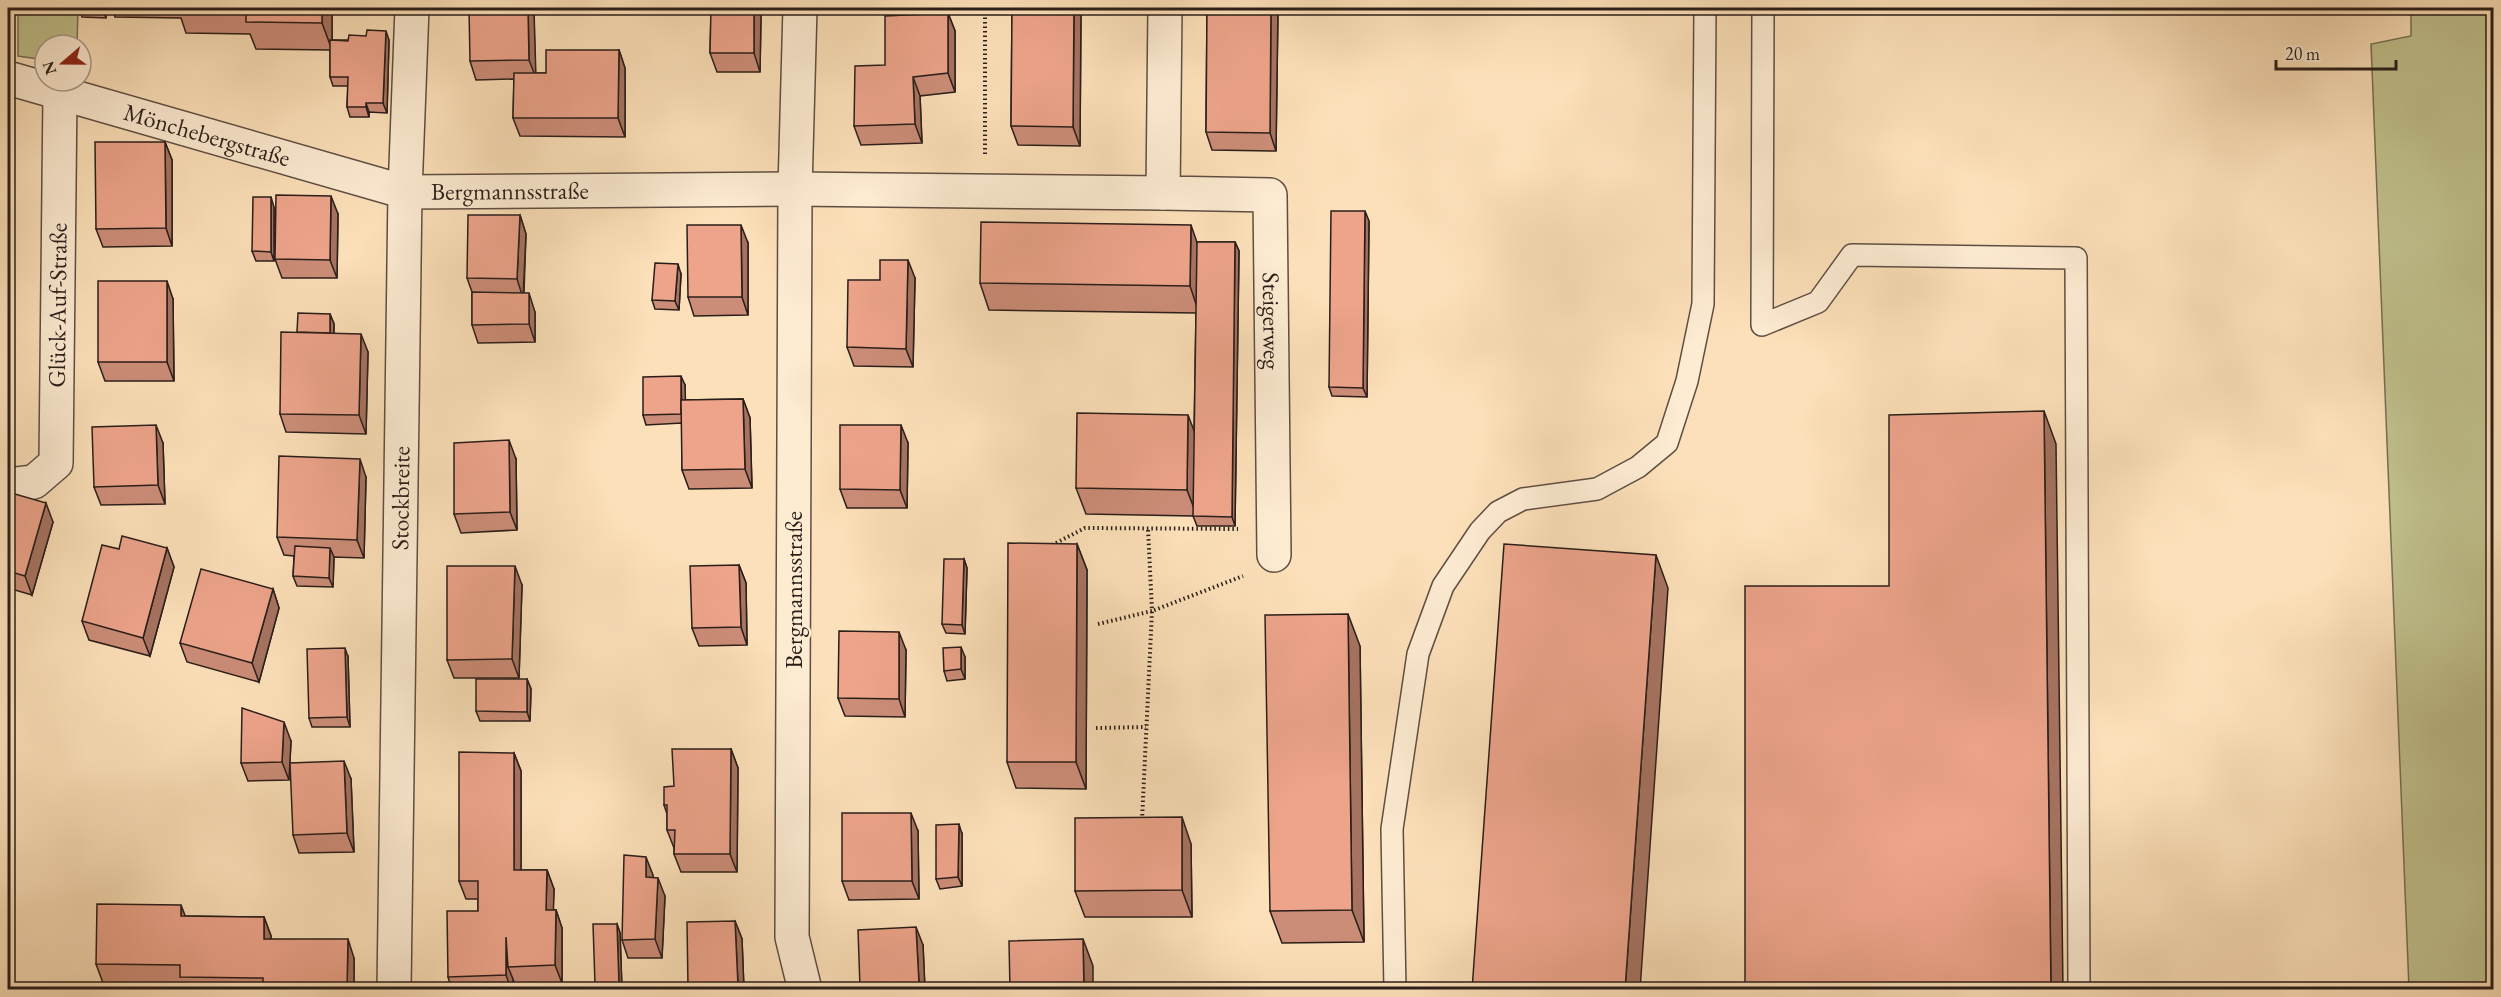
<svg xmlns="http://www.w3.org/2000/svg" width="2501" height="997" font-family="'EB Garamond',serif">
<style>
.green{fill:#c1c28e;stroke:#767054;stroke-width:1.5}
.lines{fill:none;stroke-linecap:round;stroke-linejoin:round}
.lane-casing{stroke:#5e4e42;stroke-width:24}
.street-casing{stroke:#5e4e42;stroke-width:36}
.path{stroke:#2a1e1a;stroke-width:4;stroke-dasharray:1.5 3;stroke-linecap:butt}
.lane{stroke:#fdebd2;stroke-width:21}
.street{stroke:#fdebd2;stroke-width:33}
.wall{fill:#cc8d78;stroke:#2a1e1a;stroke-width:1.5}
.shaded-wall{fill:#a67361;stroke:#2a1e1a;stroke-width:1.5}
.building{fill:#eda48b;stroke:#2a1e1a;stroke-width:1.5}
.labels{text-anchor:middle;stroke-width:5;stroke-linejoin:round;paint-order:stroke}
.street-label{font-size:24px;fill:#2a1e1a;stroke:#fdebd2}
</style>
<rect width="100%" height="100%" fill="#fce0b9"/>
<filter id="stains"><feTurbulence type="fractalNoise" baseFrequency=".00333" numOctaves="4"/><feColorMatrix values="0 0 0 0 .2 0 0 0 0 .09 0 0 0 0 .02 0 0 0 .5 -.17"/></filter>
<radialGradient id="worn" r=".72"><stop offset=".6" stop-color="#630" stop-opacity="0"/><stop offset="1" stop-color="#630" stop-opacity=".3"/></radialGradient>
<g class="green">
<path d="M18,8H78L77,45H45V60L18,56Z"/>
<path d="M2411,8H2493V989H2409L2371,44L2411,36Z"/>
</g>
<g class="lines">
<g class="lane-casing">
<g id="lane">
<path d="M1763,8L1762,325L1818,302L1852,255L2076,258L2079,990"/>
<path d="M1395,990L1392,829L1418,654L1443,586L1480,531L1498,512L1523,499L1597,489L1638,467L1667,443L1687,381L1703,304L1705,8"/>
</g>
</g>
<g class="street-casing">
<g id="street">
<path d="M800,8L795,189L792,937L805,990"/>
<path id="s1" d="M1165,8L1163,193L1270,195L1274,555"/>
<path id="s2" d="M8,78L405,192L795,189L1163,193"/>
<path id="s3" d="M8,485L34,482L56,463L60,93"/>
<path id="s4" d="M394,990L405,192L412,8"/>
</g>
</g>
<g class="path">
<path d="M985,154V8"/>
<path d="M1052,545L1085,528L1238,529"/>
<path d="M1098,624L1152,611L1148,529"/>
<path d="M1096,728L1146,727"/>
<path d="M1142,820L1152,611L1243,576"/>
</g>
<use href="#lane" class="lane"/>
<use href="#street" class="street"/>
</g>
<g class="wall">
<path d="M79,8H106V18L82,17Z"/>
<path d="M112,8H332V40H389L387,113L369,112V117H350L347,107L348,86H333L330,77V50L256,49L250,34L186,33L181,18L115,17Z"/>
<path d="M685,8H758L761,16L760,72H717L710,53L711,12H686Z"/>
<path d="M1012,8H1081L1080,146L1018,145L1011,126Z"/>
<path d="M1207,8H1278L1276,151L1212,150L1206,132Z"/>
<path d="M534,11L535,73H546L619,50L625,68V137L520,136L513,118L514,79L476,80L470,61Z"/>
<path d="M948,13L955,31V92L920,96L922,143L861,145L854,126L885,65Z"/>
<path d="M165,142L172,160V246L103,247L96,229Z"/>
<path d="M274,207V261H256L252,251Z"/>
<path d="M338,214L337,278H282L275,259Z"/>
<path d="M520,215L526,234L524,293L535,312V342L478,343L472,325V292L467,278Z"/>
<path d="M1369,221L1367,397L1332,396L1329,387Z"/>
<path d="M1197,242H1235L1239,251L1235,526H1197L1193,516L1086,514L1076,488L1194,431L1196,313L989,310L980,283Z"/>
<path d="M748,243V315L694,316L688,297Z"/>
<path d="M681,274L679,310L655,309L652,300Z"/>
<path d="M915,278L913,367L854,366L847,347L880,280Z"/>
<path d="M173,299L174,381H105L98,362Z"/>
<path d="M330,314L334,324V333L368,352L366,434L286,432L280,414L297,332Z"/>
<path d="M685,385V400L743,399L750,418L752,488L689,489L682,470V423L646,425L643,415Z"/>
<path d="M163,443L165,504L101,505L94,487Z"/>
<path d="M908,443L907,508H847L840,489Z"/>
<path d="M516,459L517,530L461,533L454,514Z"/>
<path d="M366,477L364,558L334,557L333,587L297,586L293,576L294,556L284,555L277,537Z"/>
<path d="M8,492L53,522L32,595L8,588Z"/>
<path d="M1077,544L1087,570L1086,789L1016,788L1007,762Z"/>
<path d="M167,548L174,567L150,656L89,640L82,621L119,549Z"/>
<path d="M964,559L967,568L965,634L946,633L942,624Z"/>
<path d="M739,565L746,583L747,645L699,646L692,628Z"/>
<path d="M522,585L519,678H454L447,660Z"/>
<path d="M273,589L279,608L259,682L187,662L180,643Z"/>
<path d="M1360,646L1364,942L1282,943L1270,911Z"/>
<path d="M906,650L905,717L845,716L838,698Z"/>
<path d="M348,657L350,727H312L309,718Z"/>
<path d="M965,657V679L947,681L944,671Z"/>
<path d="M527,679L531,689L530,721H480L476,711Z"/>
<path d="M291,741L289,780L248,781L241,763Z"/>
<path d="M731,749L738,768L737,872H681L674,854V848L667,830V814L664,805L674,786Z"/>
<path d="M514,753L521,771V870H547L554,889L553,910H556L562,928V983L515,985L513,979V990H452L448,977L478,911V899H466L459,881Z"/>
<path d="M351,779L354,852L299,853L293,835Z"/>
<path d="M918,831L919,899L849,900L842,881Z"/>
<path d="M962,834V886L940,889L936,879Z"/>
<path d="M1191,844L1192,917H1085L1075,891Z"/>
<path d="M653,875V877L665,896L662,958H628L622,940Z"/>
<path d="M185,916L264,917L271,936V939L354,958V990H185L183,984L103,983L96,964Z"/>
<path d="M735,921L742,939L744,990H689L688,987Z"/>
<path d="M617,924L620,933L622,990H597L595,984Z"/>
<path d="M923,945L925,990H862L860,987Z"/>
</g>
<g class="shaded-wall">
<path d="M102,8H106V18Z"/>
<path d="M322,8H332V50L322,23Z"/>
<path d="M528,8H533L534,11L536,78L529,60Z"/>
<path d="M754,8H758L761,16L760,72L754,53Z"/>
<path d="M1074,8H1081L1080,146L1073,127Z"/>
<path d="M1271,8H1278L1276,151L1270,133Z"/>
<path d="M948,13L955,31V92L948,73Z"/>
<path d="M386,31L389,40L387,113L383,103Z"/>
<path d="M619,50L625,68V137L618,118Z"/>
<path d="M913,77L920,96L922,143L915,124Z"/>
<path d="M366,103L369,112V117L366,107Z"/>
<path d="M165,142L172,160V246L166,228Z"/>
<path d="M331,196L338,214L337,278L330,260Z"/>
<path d="M271,197L274,207V261L271,252Z"/>
<path d="M1365,211L1369,221L1367,397L1363,388Z"/>
<path d="M520,215L526,234L523,298L517,279Z"/>
<path d="M741,225L748,243V315L742,297Z"/>
<path d="M1191,225L1200,251L1199,313L1190,286Z"/>
<path d="M1235,242L1239,251L1235,526L1232,517Z"/>
<path d="M908,260L915,278L913,367L906,349Z"/>
<path d="M678,264L681,274L679,310L675,301Z"/>
<path d="M167,281L173,299L174,381L167,362Z"/>
<path d="M529,293L535,312V342L529,324Z"/>
<path d="M330,314L334,324L333,352L330,342Z"/>
<path d="M361,334L368,352L366,434L359,415Z"/>
<path d="M681,376L685,385L686,423L682,414Z"/>
<path d="M743,399L750,418L752,488L745,469Z"/>
<path d="M2044,411L2056,444L2063,990H2051Z"/>
<path d="M1188,415L1198,441L1197,516L1187,490Z"/>
<path d="M156,425L163,443L165,504L158,485Z"/>
<path d="M901,425L908,443L907,508L900,490Z"/>
<path d="M509,440L516,459L517,530L510,512Z"/>
<path d="M360,459L366,477L364,558L357,540Z"/>
<path d="M46,503L53,522L32,595L25,576Z"/>
<path d="M1077,544L1087,570L1086,789L1076,762Z"/>
<path d="M167,548L174,567L150,656L143,638Z"/>
<path d="M330,548L334,557L333,587L329,578Z"/>
<path d="M1656,555L1668,588L1640,990H1625Z"/>
<path d="M964,559L967,568L965,634L962,625Z"/>
<path d="M739,565L746,583L747,645L741,627Z"/>
<path d="M515,566L522,585L519,678L512,659Z"/>
<path d="M273,589L279,608L259,682L252,663Z"/>
<path d="M1348,614L1360,646L1364,942L1352,910Z"/>
<path d="M899,632L906,650L905,717L899,699Z"/>
<path d="M961,647L965,657V679L961,669Z"/>
<path d="M345,648L348,657L350,727L347,717Z"/>
<path d="M527,679L531,689L530,721L527,712Z"/>
<path d="M284,722L291,741L289,780L282,762Z"/>
<path d="M731,749L738,768L737,872L730,854Z"/>
<path d="M514,753L521,771V888L514,870Z"/>
<path d="M344,761L351,779L354,852L347,833Z"/>
<path d="M911,813L918,831L919,899L912,881Z"/>
<path d="M1182,817L1191,844L1192,917L1182,890Z"/>
<path d="M959,824L962,834V886L958,877Z"/>
<path d="M646,857L653,875V895L646,877Z"/>
<path d="M547,870L554,889L553,928L546,910Z"/>
<path d="M658,878L665,896L662,958L655,939Z"/>
<path d="M181,905L188,923L181,916Z"/>
<path d="M556,910L562,928V983L555,965Z"/>
<path d="M264,917L271,936V957L264,939Z"/>
<path d="M735,921L742,939L744,990H740L738,985Z"/>
<path d="M617,924L620,933L622,990H621L619,984Z"/>
<path d="M916,927L923,945L925,990H922L919,983Z"/>
<path d="M506,937L508,967L513,979V990H511L506,975Z"/>
<path d="M348,939L354,958V990H347Z"/>
<path d="M1083,939L1093,966V990H1084Z"/>
</g>
<g class="building">
<path d="M241,8H322V23L246,22V8Z"/>
<path d="M469,8H528L529,60L470,61Z"/>
<path d="M711,8H754V53H710Z"/>
<path d="M1012,8H1074L1073,127L1011,126Z"/>
<path d="M1207,8H1271L1270,133L1206,132Z"/>
<path d="M948,13V73L913,77L915,124L854,126L855,66L885,65V16Z"/>
<path d="M367,30L386,31L383,103H366V107H347L348,77H330V40L348,41L349,35L366,36Z"/>
<path d="M546,50H619L618,118H513L514,73H546Z"/>
<path d="M95,142H165L166,228L96,229Z"/>
<path d="M276,195L331,196L330,260L275,259Z"/>
<path d="M253,197H271V252L252,251Z"/>
<path d="M1331,211H1365L1363,388L1329,387Z"/>
<path d="M468,215H520L517,279L467,278Z"/>
<path d="M981,222L1191,225L1190,286L980,283Z"/>
<path d="M687,225H741L742,297H688Z"/>
<path d="M1197,242H1235L1232,517L1193,516Z"/>
<path d="M880,260H908L906,349L847,347L848,280H880Z"/>
<path d="M655,263L678,264L675,301L652,300Z"/>
<rect x="98" y="281" width="69" height="81"/>
<path d="M472,292L529,293V324L472,325Z"/>
<path d="M298,313L330,314V333L297,332Z"/>
<path d="M281,332L361,334L359,415L280,414Z"/>
<path d="M681,376V414L643,415V377Z"/>
<path d="M743,399L745,469L682,470L681,400Z"/>
<path d="M2044,411L2051,990H1745V586H1889V415Z"/>
<path d="M1077,413L1188,415L1187,490L1076,488Z"/>
<path d="M156,425L158,485L94,487L92,427Z"/>
<path d="M840,425H901L900,490L840,489Z"/>
<path d="M509,440L510,512L454,514V443Z"/>
<path d="M279,456L360,459L357,540L277,537Z"/>
<path d="M8,492L46,503L25,576L8,571Z"/>
<path d="M122,536L167,548L143,638L82,621L102,545L119,549Z"/>
<path d="M1008,543L1077,544L1076,762H1007Z"/>
<path d="M1504,544L1656,555L1625,990H1472Z"/>
<path d="M295,546L330,548L329,578L293,576Z"/>
<path d="M944,559H964L962,625L942,624Z"/>
<path d="M739,565L741,627L692,628L690,566Z"/>
<path d="M447,566H515L512,659L447,660Z"/>
<path d="M201,569L273,589L252,663L180,643Z"/>
<path d="M1348,614L1352,910L1270,911L1265,615Z"/>
<path d="M839,631L899,632V699L838,698Z"/>
<path d="M961,647V669L944,671L943,648Z"/>
<path d="M345,648L347,717L309,718L307,649Z"/>
<path d="M476,679H527V712L476,711Z"/>
<path d="M242,708L284,722L282,762L241,763Z"/>
<path d="M672,749H731L730,854H674L675,830H667V805H664V787L674,786Z"/>
<path d="M459,752L514,753V870H547L546,910H556L555,965L508,967L506,937V975L448,977L447,911H478V881H459Z"/>
<path d="M344,761L347,833L293,835L290,763Z"/>
<path d="M842,813H911L912,881H842Z"/>
<path d="M1182,817V890L1075,891V818Z"/>
<path d="M959,824L958,877L936,879V825Z"/>
<path d="M624,855L646,857V877L658,878L655,939L622,940Z"/>
<path d="M97,904L181,905V916L264,917V939H348L347,990H263V978L180,977V965L96,964Z"/>
<path d="M735,921L738,985L688,987L687,922Z"/>
<path d="M593,924H617L619,984H595Z"/>
<path d="M916,927L919,983L860,987L858,930Z"/>
<path d="M1083,939L1084,990H1010L1009,941Z"/>
<path d="M1274,983V990H1240V985Z"/>
</g>
<g class="labels">
<g class="street-label">
<text dy="8" stroke="none"><textPath href="#s2" startOffset="207">Mönchebergstraße</textPath></text>
<text dy="8" stroke="none"><textPath href="#s2" startOffset="518">Bergmannsstraße</textPath></text>
<text dy="8" stroke="none"><textPath href="#s3" startOffset="213">Glück-Auf-Straße</textPath></text>
<text dy="8" stroke="none"><textPath href="#s1" startOffset="418">Steigerweg</textPath></text>
<text dy="8" stroke="none"><textPath href="#s4" startOffset="492">Stockbreite</textPath></text>
<text transform="translate(794 590) rotate(-90)" y="8">Bergmannsstraße</text>
</g>
</g>
<rect width="2501" height="997" fill="none" stroke="#fce0b9" stroke-width="30"/>
<rect x="9" y="9" width="2483" height="979" fill="none" stroke="#2a1e1a" stroke-width="3"/>
<rect x="15" y="15" width="2471" height="967" fill="none" stroke="#2a1e1a" stroke-width="1.5"/>
<g transform="translate(63 63) rotate(250)"><circle r="28" fill="#fdebd2" stroke="#a99988" stroke-width="1.5"/>
<path d="M0-4.5L10 22L0 15L-10 22Z" fill="#8f2418"/>
<text y="-9" font-size="16" font-weight="bold" text-anchor="middle" fill="#2a1e1a">N</text>
</g>
<path d="M2276 60v9h120v-9" fill="none" stroke="#2a1e1a" stroke-width="3"/>
<text x="2285" y="60" font-size="18" fill="#2a1e1a" stroke="#fdebd2" stroke-width="4.5" paint-order="stroke">20 m</text>
<rect width="100%" height="100%" filter="url(#stains)"/>
<rect width="100%" height="100%" fill="url(#worn)"/>
</svg>
